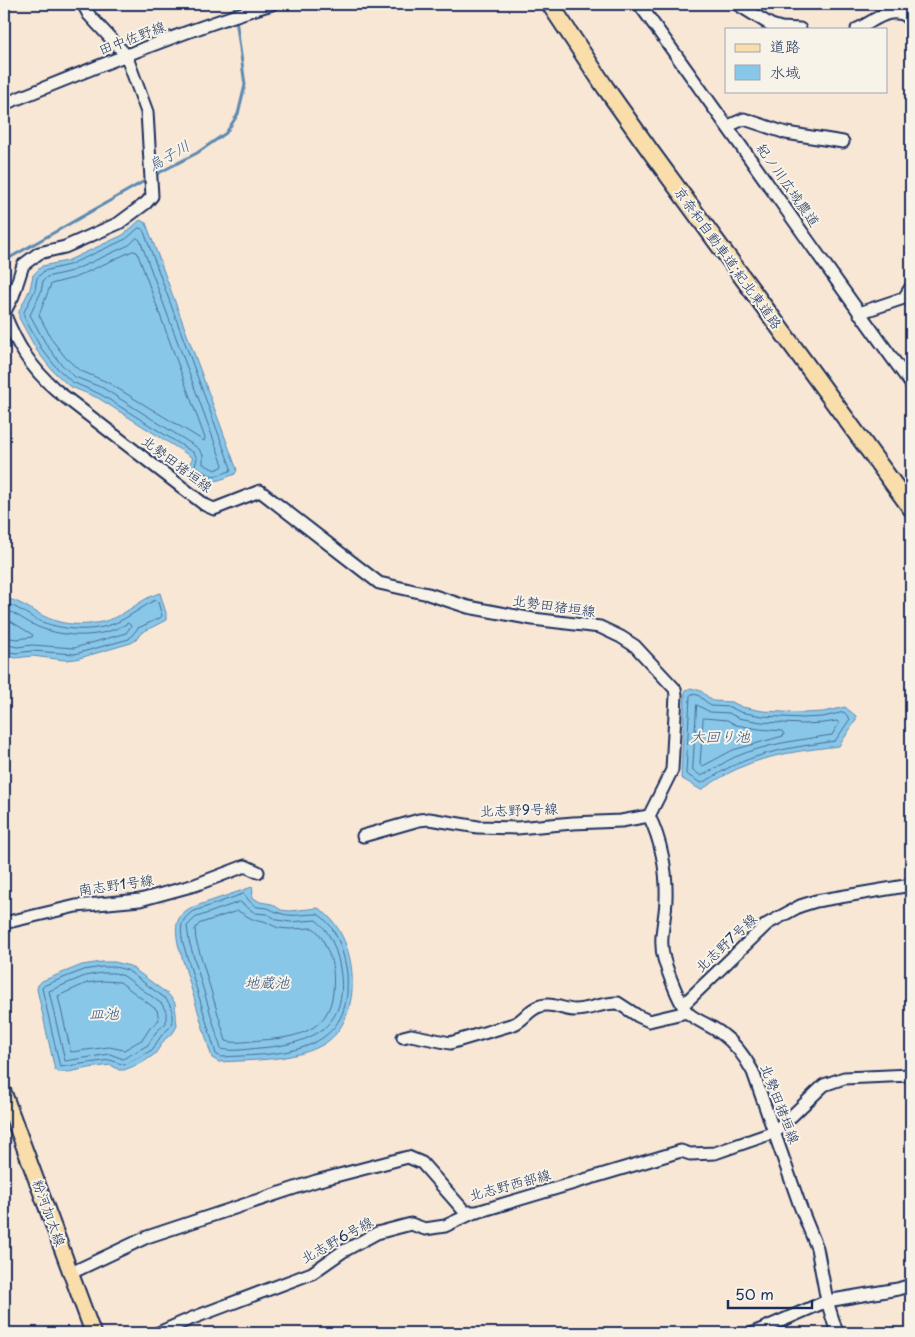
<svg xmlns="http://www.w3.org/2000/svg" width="915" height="1337" font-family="'Playpen Sans','Klee One',sans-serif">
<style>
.water{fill:#89c7e9;stroke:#5d8ab1}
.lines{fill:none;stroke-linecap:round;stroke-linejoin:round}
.shore{stroke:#476c96;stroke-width:1}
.stream{stroke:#5d8ab1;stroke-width:3}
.minor-casing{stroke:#1b2f5e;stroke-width:15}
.major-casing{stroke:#1b2f5e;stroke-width:18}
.highway-casing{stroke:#1b2f5e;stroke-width:20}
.minor{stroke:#f7f3e8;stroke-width:11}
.major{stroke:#f9deab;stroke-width:14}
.highway{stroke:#f9deab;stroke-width:16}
.labels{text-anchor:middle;stroke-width:4;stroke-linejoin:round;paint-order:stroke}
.street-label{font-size:14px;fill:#1b2f5e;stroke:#f7f3e8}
.water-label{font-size:15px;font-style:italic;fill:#365581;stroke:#f7f3e8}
</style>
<rect width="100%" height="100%" fill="#f9e7d6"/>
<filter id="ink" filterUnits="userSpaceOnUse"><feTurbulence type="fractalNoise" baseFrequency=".02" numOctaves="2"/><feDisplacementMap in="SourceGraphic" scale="10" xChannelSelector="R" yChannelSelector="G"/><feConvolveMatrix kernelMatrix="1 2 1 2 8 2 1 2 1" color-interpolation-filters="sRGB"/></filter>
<g filter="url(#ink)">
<g class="water">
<path d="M140,220L146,223L237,470L235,474C208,485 211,483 187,467L193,458L98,398L69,386L52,370L37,351L19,318V311L30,289L33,275L42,266L67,261L123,235Z"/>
<path d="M160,593L166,613V620L141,633L136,640L131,643L76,659L65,660L32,656L16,658L4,655V598C21,600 38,616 56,621C76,627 102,625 120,615C133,608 145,597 160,593Z"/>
<path d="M691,688L701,691L713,701L732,702L742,707L763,711L803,713L823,712L845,707L856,716V720L839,746C806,750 769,754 739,768C726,774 713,782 701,790L681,778L685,692L686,690Z"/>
<path d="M252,887L253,890L252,897L260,902L272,904L281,910L290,911L318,908C359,933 366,1018 324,1044C296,1061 251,1060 219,1062L212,1058L178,944C175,927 175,917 190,908Z"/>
<path d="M102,962H115L130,966L169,995L175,1003L177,1026L173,1033L165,1039L155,1054L142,1063L124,1070H119L111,1065L89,1068L69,1072H58L55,1070L37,989L38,985L42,981L82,965Z"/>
</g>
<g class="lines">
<g class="shore">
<path d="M139,228L143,229L231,468L230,471C212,478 211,477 195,466L197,458L194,453L100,394L72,382L56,367L41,348L24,317V312L35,290L37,278L44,271L69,265L126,239Z"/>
<path d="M137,238L140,240L223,465L222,467L215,470L203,464V455L198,448L103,388L75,377L60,363L46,344L30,315L41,292L43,281L47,277L72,271L129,245Z"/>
<path d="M133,251L137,252L205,438L204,441L107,382L79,370L66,358L52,340L39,315L51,284L74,278Z"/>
<path d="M4,603C18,606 29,617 42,622C67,631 97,633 122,620C133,614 144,606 155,600L158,602L162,616L160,618L138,628L129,639L75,654L32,651L16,653L4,651"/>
<path d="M4,609C16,613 26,622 38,627C66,638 101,639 128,623L131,626L126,633L74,648L32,645L17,647L4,644"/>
<path d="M4,617L33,635L32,637L17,639L4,637"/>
<path d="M692,694L698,695L711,706L730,707L740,712L762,716L803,718L823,717L844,712L850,719L835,741C803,746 769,750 739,763C725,768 714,778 701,783L686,774L690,696Z"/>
<path d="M697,705L710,712L729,713L738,718L761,722L803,724L824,723L837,721L839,723L832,735C799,740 765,744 735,757C723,762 713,771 701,776L693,770Z"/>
<path d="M704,718L727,720L736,725L759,729L782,731L784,734L783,736L733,750L703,766L700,764L703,720Z"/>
<path d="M244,894C248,899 251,905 258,907C262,908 267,907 270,909C289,919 298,914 318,914C335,925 342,947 346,967C348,976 347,984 347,993C341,1058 270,1054 221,1057L216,1054L183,943C180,929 180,920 192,912Z"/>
<path d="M240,902L255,913L267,914L278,920L290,922L316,920C329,930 336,948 339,963C352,1026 314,1044 259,1048C248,1049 232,1052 221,1049L189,941L187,926L195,918Z"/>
<path d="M238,911L252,919L264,921L278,928L290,929L313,928C322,934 326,947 330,957C334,969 334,980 333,992C329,1032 295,1038 261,1040C250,1041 236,1044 226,1041L196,940L195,929L199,924Z"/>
<path d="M102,967H115L127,970L166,999L170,1005L172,1011V1025L161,1036L152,1050L124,1065L110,1060L60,1067L42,988L45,985L84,970Z"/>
<path d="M102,973H115L124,976L162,1004L166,1012V1023L156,1032L148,1045L123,1059L110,1054L65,1061L49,991L85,976Z"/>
<path d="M103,981L120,982L157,1010L159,1020L150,1028L143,1039L124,1050L109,1047L71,1052L58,996L87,983Z"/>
</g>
<g class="stream">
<path d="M234,4L235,13"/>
<path d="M153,176L197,153L226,133L238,114L245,85L236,19"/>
<path d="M4,261L148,179"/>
</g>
<g class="minor-casing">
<g id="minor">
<path d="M639,4C731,130 819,258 911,384"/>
<path d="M737,4L771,25L781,28L800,29"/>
<path d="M857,29C875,21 889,5 909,17L911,26"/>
<path d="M4,104C92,69 181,31 272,4"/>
<path d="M728,126L744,119L786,133L843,142"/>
<path d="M4,313C17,345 30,367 56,390L205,505L214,509L260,491L379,583L428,594L468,607L533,619L600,627L621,637L635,646L675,689L676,695L672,770L649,816C661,840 667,871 666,898C666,919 658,938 664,959C667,970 681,1008 689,1014C699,1022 712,1026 722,1034C736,1044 745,1057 753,1072L800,1206L817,1248L827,1301L837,1333"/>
<path d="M4,313L13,296L23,265L39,253L65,247L119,223L146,203L152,196L147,112L126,55L89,15L83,4"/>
<path d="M859,313L904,298L911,287"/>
<path d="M363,836L419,820L429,819L478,827L517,828L573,823L621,821L649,816"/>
<path d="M4,923L76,906L140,900L195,885L245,866L258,872"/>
<path d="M683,1005L767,924L800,906L816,901L911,885"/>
<path d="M403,1037L411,1035L450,1043L514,1024C524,1020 529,1009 540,1006C552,1002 563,1010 575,1010C590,1010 604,1002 618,1003L638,1016L649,1021L687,1012"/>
<path d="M71,1273L147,1237L316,1181L408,1157L422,1163L465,1212H477L681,1151L690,1154L715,1153L775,1132L824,1085L844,1078L911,1075"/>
<path d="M158,1333L190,1319L312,1273L342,1252L377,1233L411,1224L425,1229L445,1226L473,1213"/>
<path d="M753,1333L827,1301L898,1289L911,1285"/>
</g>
</g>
<g class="major-casing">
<path id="major" d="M4,1093L93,1333"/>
</g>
<g class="highway-casing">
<path id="highway" d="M550,4L605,87L651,152L911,508"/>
</g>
<use href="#minor" class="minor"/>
<use href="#major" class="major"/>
<use href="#highway" class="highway"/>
</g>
</g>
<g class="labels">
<g class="street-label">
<text transform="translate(132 38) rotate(-21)" y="5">田中佐野線</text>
<text transform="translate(788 185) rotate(55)" y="5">紀ノ川広域農道</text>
<text transform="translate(728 258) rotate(54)" y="5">京奈和自動車道;紀北東道路</text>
<text transform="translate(177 464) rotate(37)" y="5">北勢田猪垣線</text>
<text transform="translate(554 606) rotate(8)" y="5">北勢田猪垣線</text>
<text transform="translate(519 810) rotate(-2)" y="5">北志野9号線</text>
<text transform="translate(116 885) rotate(-8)" y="5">南志野1号線</text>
<text transform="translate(726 943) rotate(-43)" y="5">北志野7号線</text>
<text transform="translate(780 1104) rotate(69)" y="5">北勢田猪垣線</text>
<text transform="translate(510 1185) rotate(-15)" y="5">北志野西部線</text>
<text transform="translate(49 1213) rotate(70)" y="5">粉河加太線</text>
<text transform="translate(337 1240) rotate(-29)" y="5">北志野6号線</text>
</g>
<g class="water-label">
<text transform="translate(169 156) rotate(-30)" y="5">烏子川</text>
<text x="720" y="742">大回り池</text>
<text x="267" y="988">地蔵池</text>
<text x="104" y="1019">皿池</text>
</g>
</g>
<rect width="915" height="1337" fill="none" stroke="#f7f3e8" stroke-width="20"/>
<rect x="10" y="10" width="895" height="1317" fill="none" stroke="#1b2f5e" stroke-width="2" filter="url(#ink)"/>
<rect x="725" y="28" width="162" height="65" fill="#f7f3e8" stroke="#9fa5b1"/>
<rect x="735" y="44" width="25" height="8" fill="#f9deab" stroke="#9fa5b1"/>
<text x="770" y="52" font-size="15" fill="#1b2f5e">道路</text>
<rect x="735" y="65" width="25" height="15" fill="#89c7e9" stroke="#9fa5b1"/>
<text x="770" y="78" font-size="15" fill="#1b2f5e">水域</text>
<path d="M728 1300v8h84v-8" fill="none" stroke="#1b2f5e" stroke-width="2.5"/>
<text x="735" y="1300" font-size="15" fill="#1b2f5e" stroke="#f7f3e8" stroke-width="4" paint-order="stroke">50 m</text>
</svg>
